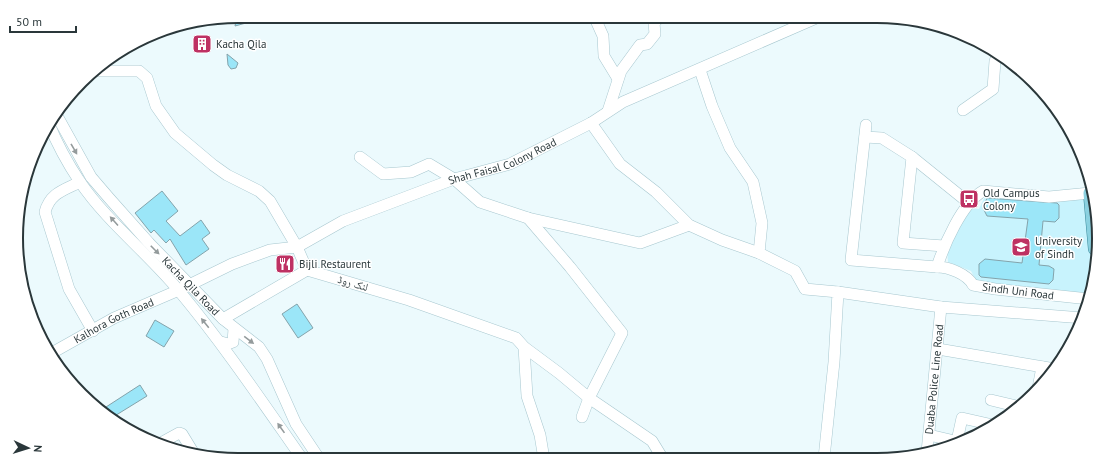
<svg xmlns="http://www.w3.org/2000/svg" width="1115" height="476" font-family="'PT Sans','Noto Naskh Arabic',sans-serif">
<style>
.built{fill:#c8f3fd}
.building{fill:#9be6f8;stroke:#84a3ab}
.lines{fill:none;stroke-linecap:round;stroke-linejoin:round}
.minor-casing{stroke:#a7c7cf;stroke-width:12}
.major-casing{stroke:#368899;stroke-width:14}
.minor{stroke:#fff;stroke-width:11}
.major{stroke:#8bd1e0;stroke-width:13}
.oneway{fill:#949b9c}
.labels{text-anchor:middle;stroke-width:3;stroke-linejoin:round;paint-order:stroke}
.poi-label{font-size:11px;fill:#2a373a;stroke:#fff;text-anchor:start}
.street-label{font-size:11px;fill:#2a373a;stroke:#fff}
.rim{fill:none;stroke:#2a373a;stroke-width:2}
</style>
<rect width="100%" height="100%" fill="#ecfafd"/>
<path class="built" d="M986,194L1065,201L1087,196L1094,258L1089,296L978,284L971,271L948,262L947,250L970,208L979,209Z"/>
<g class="building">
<path d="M237,16H248L246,23L235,26Z"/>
<path d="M227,54L238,63L236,68L231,69L228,65Z"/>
<path d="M162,191L178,211L166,221L180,236L201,220L210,233L202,239L209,249L186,265L170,239L166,243L154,230L151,233L135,213Z"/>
<path d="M987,198L1057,203L1059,205V218L1055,222L1043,221L1039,265L1049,266L1054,269L1053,280L1049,284L981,277L979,275V264L985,259L1022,263L1028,219L987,216L983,208Z"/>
<path d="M297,304L313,328L298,338L282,314Z"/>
<path d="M155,320L174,331L164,347L146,336Z"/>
<path d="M140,385L147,396L113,417L106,407Z"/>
</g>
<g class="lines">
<g class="minor-casing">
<g id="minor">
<path d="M594,16L603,36L604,56L618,79"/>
<path d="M700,70L712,106L730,148L753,182L762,223L759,253L795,271L805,289L838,292L834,362L824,458"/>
<path d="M92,71H139L147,78L156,106L175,133L213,165L227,175L259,191L270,201L297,247L307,270L409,300L516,338L524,347L559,373L589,398L652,441L663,459"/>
<path d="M963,110L993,89L995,61L998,56"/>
<path d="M608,111L621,71L640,45L647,44L655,34L654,23L661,16"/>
<path id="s1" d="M56,114L91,177L109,198L149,243L223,319L259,347L267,359L296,424L320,460"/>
<path d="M591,123L620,164L656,192L689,225L722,240L759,253"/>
<path d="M49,124C57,144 68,164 80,182C108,223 149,254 180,292C224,345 263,403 303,460"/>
<path d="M866,125L851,260L937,267"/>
<path d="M865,137L882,138L912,157L903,243L944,246"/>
<path d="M360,157L383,174L411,172L429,164L454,179L480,202L528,218L640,243L689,225"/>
<path d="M912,157L969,203"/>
<path d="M80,182C64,190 50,193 45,212L69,289L93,331"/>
<path d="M528,218L570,267L622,333L589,398L582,417"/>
<path d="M838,292L941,307L1083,318"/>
<path d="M1089,299L995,289L973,285C967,274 949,267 937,267C944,245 962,203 983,191L1049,197L1090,193"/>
<path d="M223,319L307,270"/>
<path d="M221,342L228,344L233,342L234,329"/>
<path d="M524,347L527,396L540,435L544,459"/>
<path d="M938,349L1055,369"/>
<path id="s2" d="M50,354L114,318L179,290L232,264L270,250L297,247L343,221L454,179L510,164L591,123L623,102L821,16"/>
<path d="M1038,388L1042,367"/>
<path d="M991,400L1020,407"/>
<path d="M929,435L959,442"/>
<path d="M957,441L962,418L993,425"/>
<path d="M159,444L179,433L182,434L193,452"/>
<path id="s3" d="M927,452L941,307"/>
</g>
</g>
<g class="major-casing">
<path id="major" d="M1090,193L1095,249"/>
</g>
<use href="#minor" class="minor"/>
<use href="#major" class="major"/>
</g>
<defs><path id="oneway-solid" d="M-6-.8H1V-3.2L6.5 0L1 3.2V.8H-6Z"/></defs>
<g class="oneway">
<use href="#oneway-solid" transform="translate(74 149) rotate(60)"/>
<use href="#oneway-solid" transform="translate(114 221) rotate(-132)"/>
<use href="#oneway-solid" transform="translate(155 250) rotate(45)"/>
<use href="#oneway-solid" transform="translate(205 323) rotate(-129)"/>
<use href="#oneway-solid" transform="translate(249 340) rotate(37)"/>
<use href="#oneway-solid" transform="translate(281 428) rotate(-125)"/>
</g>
<defs>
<g id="building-square" transform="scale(1)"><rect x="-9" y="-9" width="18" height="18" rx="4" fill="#be3163" stroke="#fff"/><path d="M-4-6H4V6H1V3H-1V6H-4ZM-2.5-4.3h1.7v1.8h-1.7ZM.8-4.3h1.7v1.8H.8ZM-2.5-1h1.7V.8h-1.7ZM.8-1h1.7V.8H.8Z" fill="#fff"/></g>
<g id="bus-square" transform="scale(1)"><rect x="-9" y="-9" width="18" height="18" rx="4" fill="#be3163" stroke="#fff"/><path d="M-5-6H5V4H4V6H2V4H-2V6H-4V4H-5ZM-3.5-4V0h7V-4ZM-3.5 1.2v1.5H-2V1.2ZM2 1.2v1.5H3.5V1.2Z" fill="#fff"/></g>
<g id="university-square" transform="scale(1)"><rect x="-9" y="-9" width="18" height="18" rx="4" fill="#be3163" stroke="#fff"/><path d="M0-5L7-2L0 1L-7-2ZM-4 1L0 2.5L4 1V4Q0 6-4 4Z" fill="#fff"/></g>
<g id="restaurant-square" transform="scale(1)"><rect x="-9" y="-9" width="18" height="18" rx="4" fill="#be3163" stroke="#fff"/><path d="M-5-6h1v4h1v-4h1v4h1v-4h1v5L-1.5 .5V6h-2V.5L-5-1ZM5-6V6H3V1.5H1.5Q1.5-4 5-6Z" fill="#fff"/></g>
</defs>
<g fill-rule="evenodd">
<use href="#building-square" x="202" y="44"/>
<use href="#bus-square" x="969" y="199"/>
<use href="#university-square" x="1021" y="247"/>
<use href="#restaurant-square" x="285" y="264"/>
</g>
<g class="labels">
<g class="poi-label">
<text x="216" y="48">Kacha Qila</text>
<text x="983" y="197">Old Campus<tspan x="983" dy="13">Colony</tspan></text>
<text x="1035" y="245">University<tspan x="1035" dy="13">of Sindh</tspan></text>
<text x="299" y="268">Bijli Restaurent</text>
</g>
<g class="street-label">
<text dy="4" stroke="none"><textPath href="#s2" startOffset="494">Shah Faisal Colony Road</textPath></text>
<text transform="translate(353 283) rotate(16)" y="4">لنک روڈ</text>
<text dy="4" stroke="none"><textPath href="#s1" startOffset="220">Kacha Qila Road</textPath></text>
<text transform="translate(1018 291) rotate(7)" y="4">Sindh Uni Road</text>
<text dy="4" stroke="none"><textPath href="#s2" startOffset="72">Kalhora Goth Road</textPath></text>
<text dy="4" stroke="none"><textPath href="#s3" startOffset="73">Duaba Police Line Road</textPath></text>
</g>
</g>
<path d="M0 0H1115V476H0ZM238 23H877A215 215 0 0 1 1092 238V238A215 215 0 0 1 877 453H238A215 215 0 0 1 23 238V238A215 215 0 0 1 238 23Z" fill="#fff" fill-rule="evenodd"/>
<path class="rim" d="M238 23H877A215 215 0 0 1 1092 238V238A215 215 0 0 1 877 453H238A215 215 0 0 1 23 238V238A215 215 0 0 1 238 23Z"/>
<g transform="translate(28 448) rotate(94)" stroke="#ffffff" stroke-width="3" paint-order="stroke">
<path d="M0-3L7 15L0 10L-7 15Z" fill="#2a373a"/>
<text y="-6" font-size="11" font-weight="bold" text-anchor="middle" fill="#2a373a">N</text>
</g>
<path d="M10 26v6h66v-6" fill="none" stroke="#2a373a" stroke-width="2"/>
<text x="16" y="26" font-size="12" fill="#2a373a" stroke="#ffffff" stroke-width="3" paint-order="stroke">50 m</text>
</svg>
